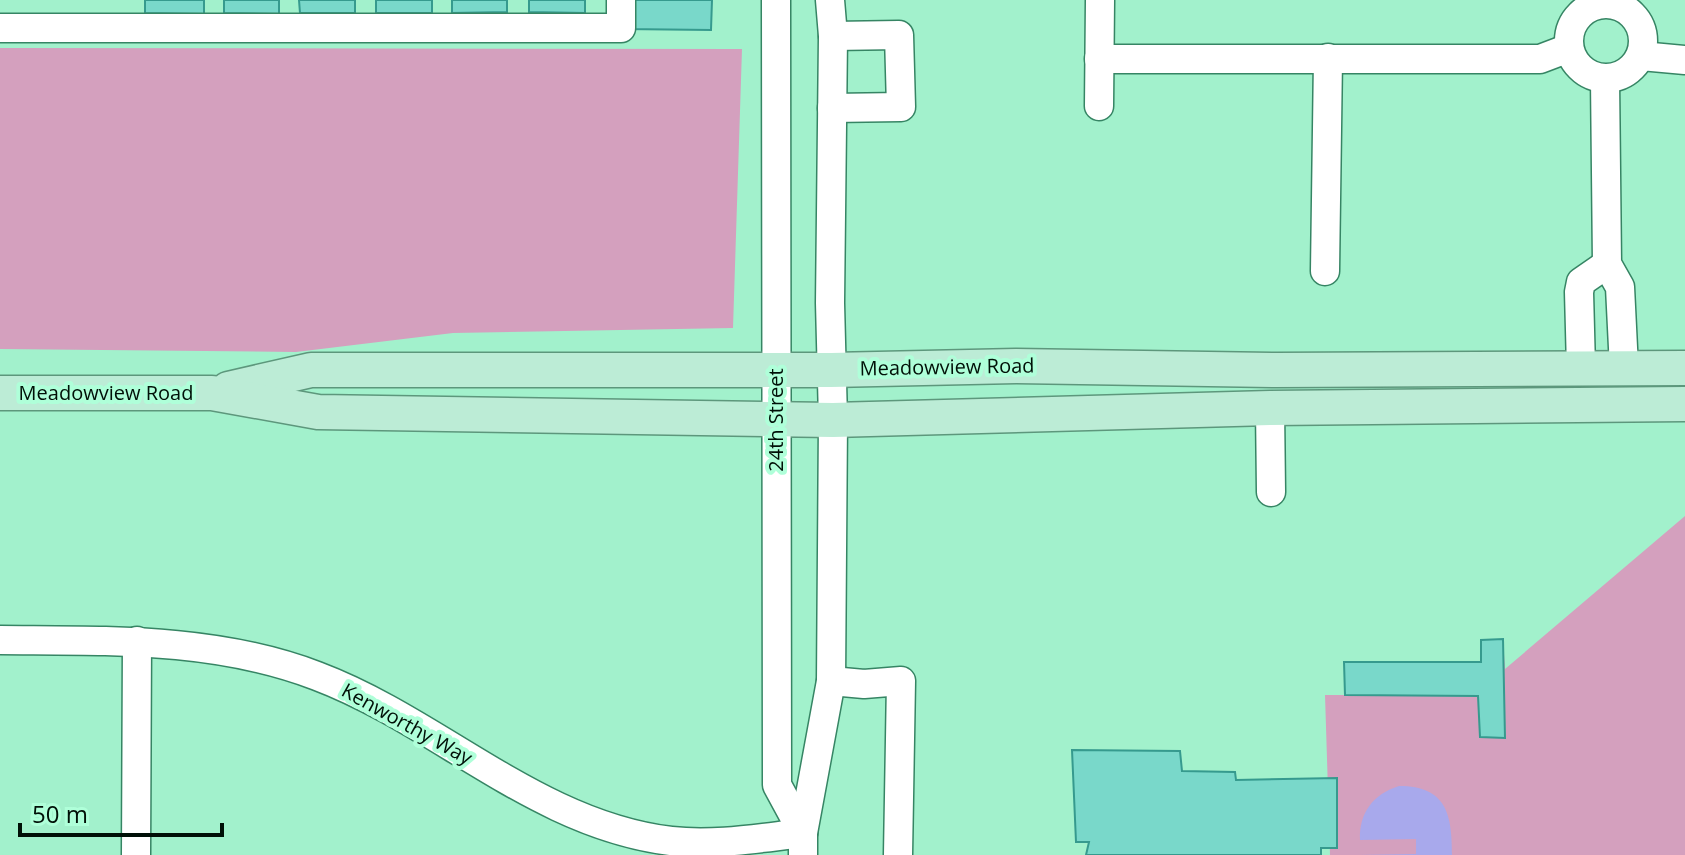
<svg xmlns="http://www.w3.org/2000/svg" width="1685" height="855" font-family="'Open Sans',sans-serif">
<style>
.green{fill:#d4a0be}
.water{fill:#a8a9ec}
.building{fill:#79d8ca;stroke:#369a8e;stroke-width:2}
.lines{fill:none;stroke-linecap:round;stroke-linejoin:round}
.minor-casing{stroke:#368564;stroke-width:31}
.major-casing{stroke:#5d977c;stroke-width:37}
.minor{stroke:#fff;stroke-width:28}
.major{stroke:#bcecd6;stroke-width:34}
.labels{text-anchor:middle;stroke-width:8;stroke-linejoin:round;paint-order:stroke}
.street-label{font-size:20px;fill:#001007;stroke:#afffd9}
</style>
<rect width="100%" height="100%" fill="#a2f1cc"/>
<g class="green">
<path d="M0,48L742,49L733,328L453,333L296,352L0,349Z"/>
<path d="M1685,516V855H1330L1325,695H1344V662H1481V640L1503,639L1505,669Z"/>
</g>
<path class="water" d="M1399,786C1447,786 1452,815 1452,855H1360L1416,854V839L1360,840C1359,813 1373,794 1399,786Z"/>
<g class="building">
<path d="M145,0H204V14L145,13Z"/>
<path d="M224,0H279V14L224,13Z"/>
<path d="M299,0H355V13H300Z"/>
<rect x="376" y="0" width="56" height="13"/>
<path d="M452,0H507V12L452,13Z"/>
<path d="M529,0H585V13L529,12Z"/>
<path d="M625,0H712L711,30L624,29Z"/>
<path d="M1503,639L1505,738L1480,737L1478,696L1345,695L1344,662H1481V640Z"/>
<path d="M1072,750L1180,751L1182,771L1235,772L1236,780L1337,778V848H1321V855H1086L1089,842H1076Z"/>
</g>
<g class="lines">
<g class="minor-casing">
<g id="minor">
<path d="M776,0L777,785L803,833"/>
<circle cx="1606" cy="41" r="37"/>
<path d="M0,28H621V0"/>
<path d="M1641,56L1685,60"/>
<path d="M1099,59H1540L1569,48"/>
<path d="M1605,79L1607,264L1620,287L1624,368"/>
<path d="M1099,106L1100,0"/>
<path d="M832,108L901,107L899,35L833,36"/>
<path d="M1325,271L1328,58"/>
<path d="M1581,368L1579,292L1581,282L1607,264"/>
<path d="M1270,408L1271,492"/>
<path d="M0,640C107,641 215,637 317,676C439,722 537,825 671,841C715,846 759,838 803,833"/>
<path d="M831,681L864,684L901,681L898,855"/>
<path d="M136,855L137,641"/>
<path d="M803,855V833L831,681L833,420L830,303L833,36L830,0"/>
</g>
</g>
<g class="major-casing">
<g id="major">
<path d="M228,389L311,370H831L1016,366L1277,370L1685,368"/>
<path d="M0,393H212L318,412L833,420L1270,408L1685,404"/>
</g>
</g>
<use href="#minor" class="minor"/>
<use href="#major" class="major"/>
</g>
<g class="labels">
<g class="street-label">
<text transform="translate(947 367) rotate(-1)" y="7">Meadowview Road</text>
<text x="106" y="400">Meadowview Road</text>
<text transform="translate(776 420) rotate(-90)" y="7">24th Street</text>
<text transform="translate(407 724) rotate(29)" y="7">Kenworthy Way</text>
</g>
</g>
<path d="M20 823v12h202v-12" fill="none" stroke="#001007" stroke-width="4"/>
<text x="32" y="823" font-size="24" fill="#001007" stroke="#afffd9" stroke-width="6" paint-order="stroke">50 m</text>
</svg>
